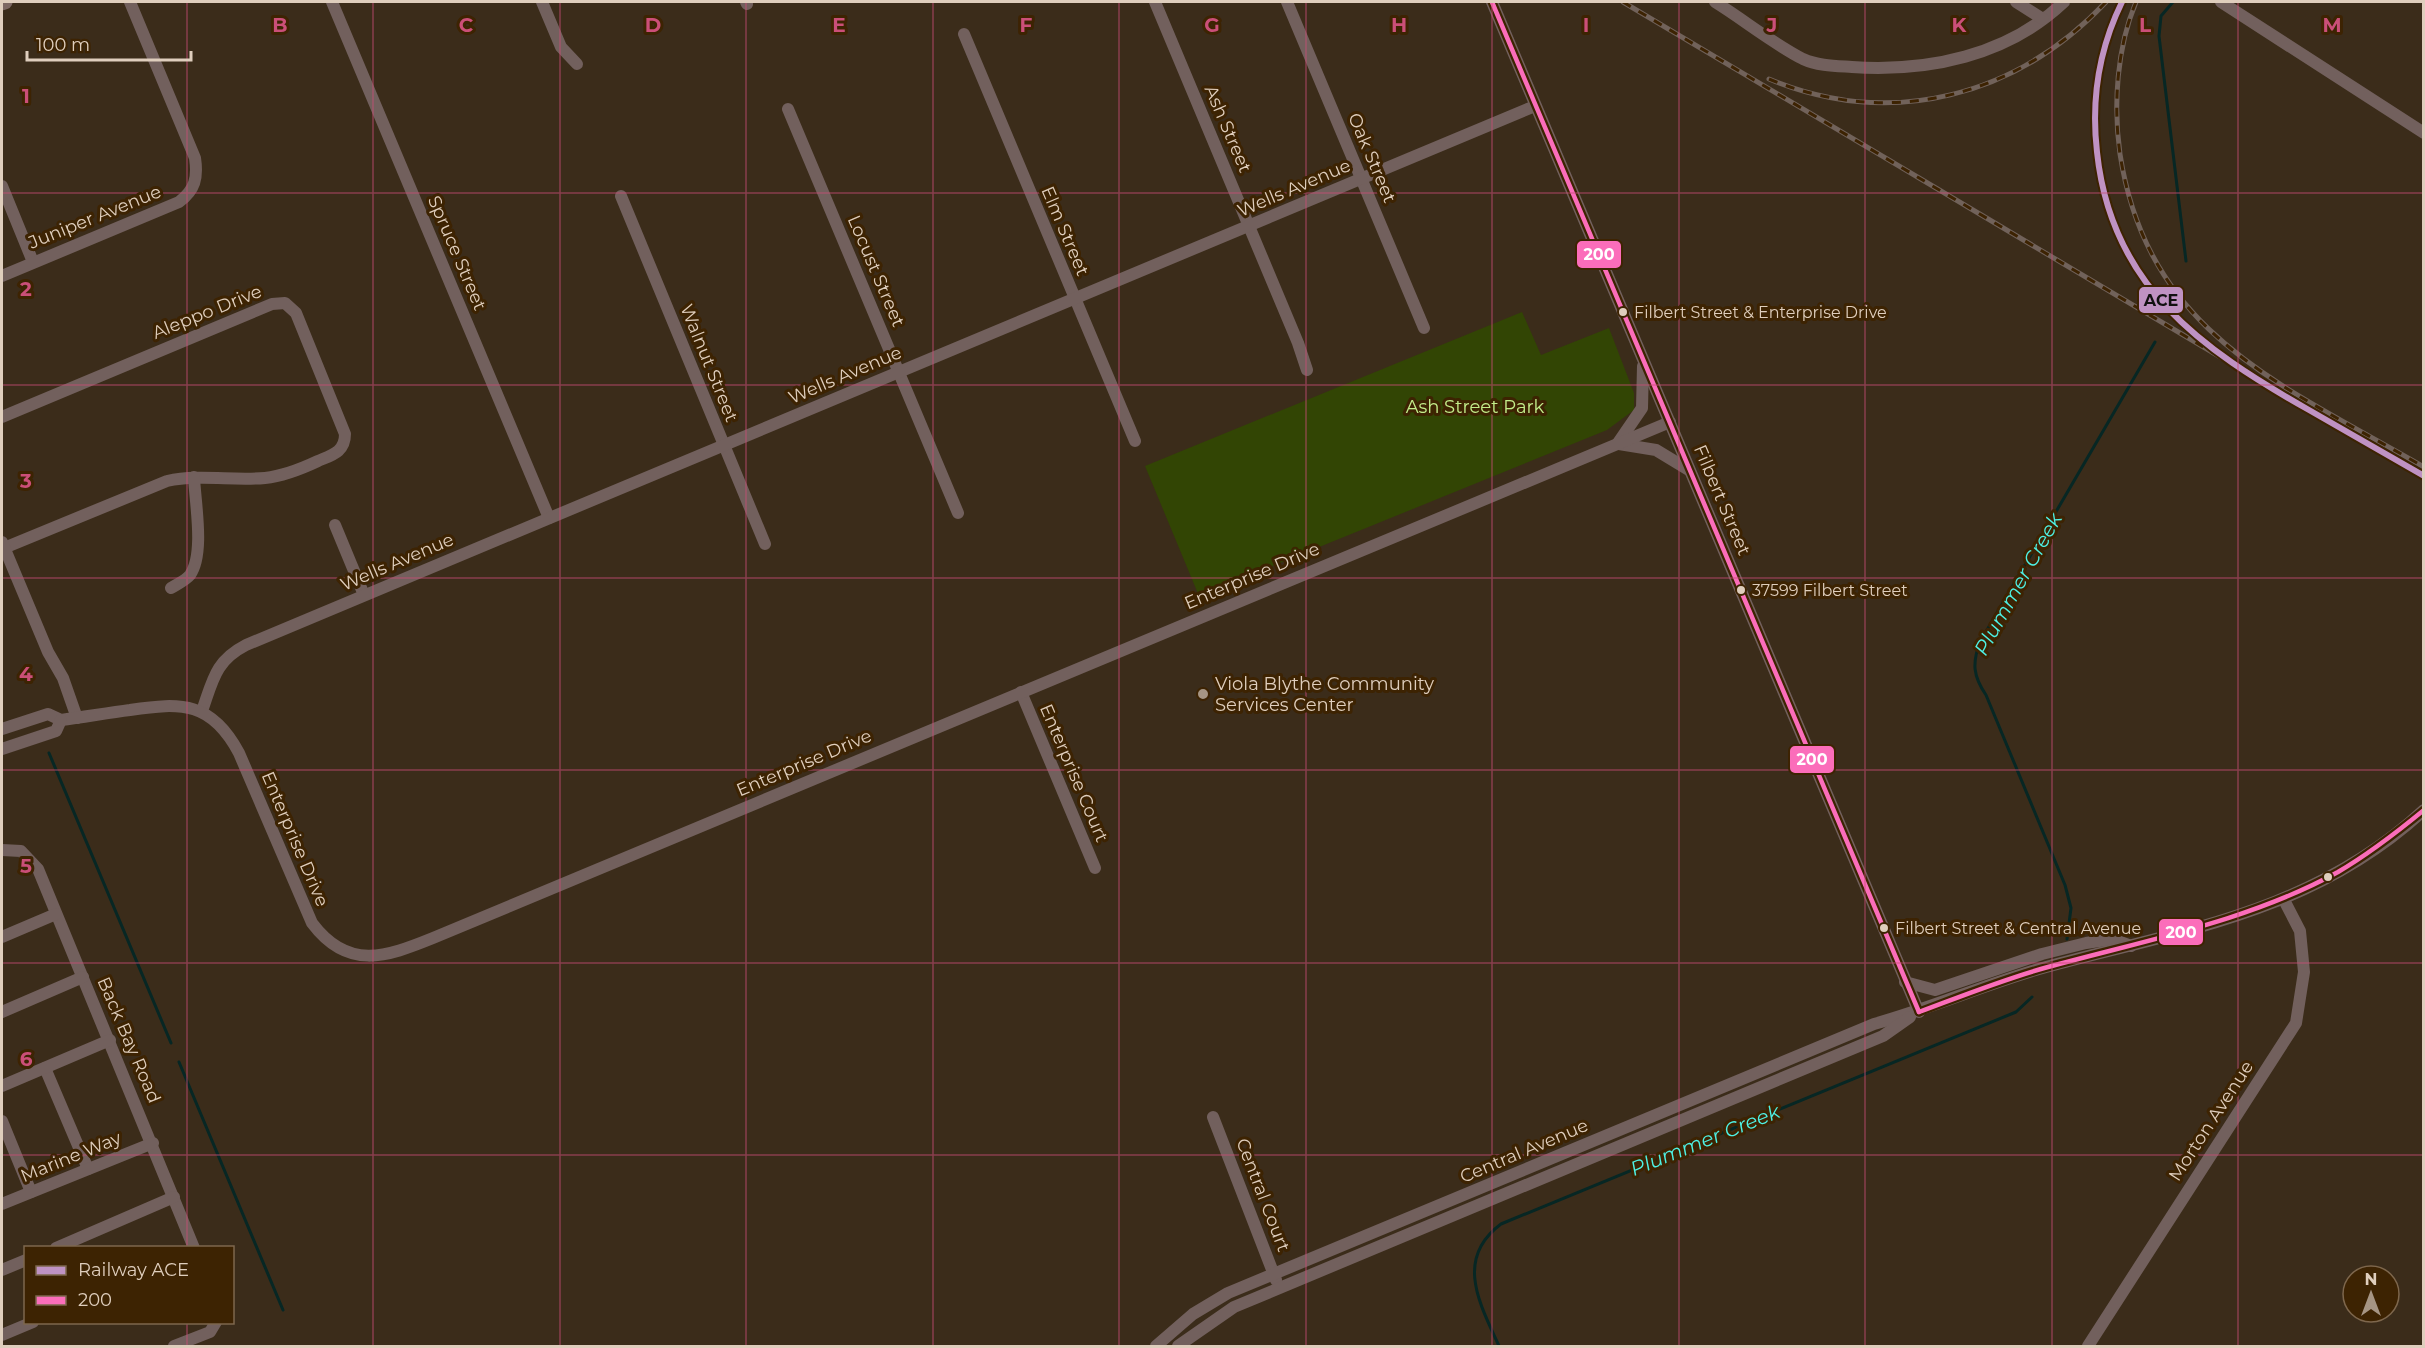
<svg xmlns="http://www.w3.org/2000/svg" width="2425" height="1348" font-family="Montserrat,sans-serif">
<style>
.green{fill:#324504}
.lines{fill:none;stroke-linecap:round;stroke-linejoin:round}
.stream{stroke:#072724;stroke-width:3}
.minor{stroke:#72605d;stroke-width:12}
.major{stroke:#7d6863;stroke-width:15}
.rail-casing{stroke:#71625a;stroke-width:5}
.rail{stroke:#3d2302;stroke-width:3;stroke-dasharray:9;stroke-linecap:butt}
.bus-1-casing{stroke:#3d2302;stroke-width:9}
.bus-1{stroke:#fb6dba;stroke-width:4.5}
.rail-1-casing{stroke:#3d2302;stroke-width:10}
.rail-1{stroke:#bf92c3;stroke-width:6}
.grid{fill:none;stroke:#cb4f78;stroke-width:1.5;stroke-opacity:0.55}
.bus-dot{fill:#dfcebd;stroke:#3d2302;stroke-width:2}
.poi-dot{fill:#a69584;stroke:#3d2302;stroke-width:2}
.labels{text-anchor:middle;stroke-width:6;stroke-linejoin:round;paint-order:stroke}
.bus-label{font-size:16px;fill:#dfcebd;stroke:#3d2302;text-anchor:start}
.street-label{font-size:18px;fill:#dfcebd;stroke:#3d2302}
.park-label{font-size:18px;fill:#c3ee8b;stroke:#3d2302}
.poi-label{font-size:18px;fill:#dfcebd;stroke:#3d2302;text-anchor:start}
.water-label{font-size:20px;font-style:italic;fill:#4ef1e5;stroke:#3d2302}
.grid-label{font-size:20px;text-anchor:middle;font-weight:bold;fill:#cb4f78;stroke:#3d2302;stroke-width:6;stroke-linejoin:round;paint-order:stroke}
.line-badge{stroke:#3d2302;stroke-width:2}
.badge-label{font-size:16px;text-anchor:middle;font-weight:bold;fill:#fff}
.pale-badge-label{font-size:16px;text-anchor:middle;font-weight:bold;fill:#111}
</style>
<rect width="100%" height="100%" fill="#3b2c1a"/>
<path class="green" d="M1522,312L1541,355L1609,328L1634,393V410L1607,430L1199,596L1145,466Z"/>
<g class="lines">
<g class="stream">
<path d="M2173,2L2161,16L2159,36L2186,261"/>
<path d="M49,753L171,1043"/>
<path d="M2067,939L2071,908L2065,885L1986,695C1973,676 1972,663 1980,642L2155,342"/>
<path d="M179,1062L283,1310"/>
<path d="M1499,1346C1480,1304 1454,1259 1501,1224L2016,1012L2032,997"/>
</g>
<g class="minor">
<path d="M332,2L549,518"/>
<path d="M542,2L561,47L577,64"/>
<path d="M746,2L747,4"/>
<path d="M1155,2L1298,343L1307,370"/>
<path d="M1287,2L1424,328"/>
<path d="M1492,2L1919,1012"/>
<path d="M1715,2C1744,20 1772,43 1803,59C1818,66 1837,66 1852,67C1928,72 2007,56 2064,2"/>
<path d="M2016,2L2043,19"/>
<path d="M2221,2L2424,133"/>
<path d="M964,34L1135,441"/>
<path d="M788,109L958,513"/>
<path d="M2,186L33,262"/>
<path d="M621,196L765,544"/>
<path d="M2,276L179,202C195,190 198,178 195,158L130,2"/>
<path d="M2,417L272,304L285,303L296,313L345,434C345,452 332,455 318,461C301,469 284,476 265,478C232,481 200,474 167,481L4,548"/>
<path d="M1618,443L1642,408L1643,366"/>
<path d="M1619,444L1656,450L1689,470"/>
<path d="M335,525L364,595"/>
<path d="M2,542L48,652L63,678L77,718"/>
<path d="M171,588C177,584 185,581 190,575C205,554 195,502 194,477"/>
<path d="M1021,692L1095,868"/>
<path d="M202,711C213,680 215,661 246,645L1535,106"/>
<path d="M2,729L48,714L61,720C84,717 107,713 130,710C182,702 212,702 239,753L312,923C348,971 386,957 433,938L1670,422"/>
<path d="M2,749L56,731L61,720"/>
<path d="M2,850L21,851L38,869L194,1248"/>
<path d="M2,937L56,914"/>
<path d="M1905,982L1935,990L2042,954L2086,943L2112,939L2131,946"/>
<path d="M2,1012L83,977"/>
<path d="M45,1068L88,1169"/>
<path d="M2,1086L110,1040"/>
<path d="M1213,1117L1276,1280"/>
<path d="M2,1121L31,1192"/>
<path d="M2,1204L153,1143"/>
<path d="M56,1248L174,1197"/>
<path d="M2,1270L26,1260"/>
<path d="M2,1335L33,1322"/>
<path d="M174,1346L210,1332L216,1322"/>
<path d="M1156,1346L1193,1314L1228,1293L1874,1024C1932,1008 1988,983 2046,967C2184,930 2315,911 2424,810"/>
<path d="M1178,1346L1234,1307L1883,1036L1910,1017"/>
<path d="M2088,1346L2296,1023L2304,972L2300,931L2284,900"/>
</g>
<path class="major" d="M2,3L5,2"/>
<g class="rail-casing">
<g id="rail">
<path d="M1623,2L2259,380"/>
<path d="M2136,2C2117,47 2113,105 2120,154C2148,335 2283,385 2424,467"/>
<path d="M1769,79C1892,130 2017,96 2106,2"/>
</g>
</g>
<use href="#rail" class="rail"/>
<g class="bus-1-casing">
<g id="bus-1">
<path d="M1492,2L1919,1012"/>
<path d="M1919,1012C1962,996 2004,979 2048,967C2146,940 2249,921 2338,872C2369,854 2396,833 2424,810"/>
</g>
</g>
<use href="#bus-1" class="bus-1"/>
<g class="rail-1-casing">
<path id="rail-1" d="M2122,2C2099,49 2091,100 2097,152C2111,286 2201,349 2309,410C2347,432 2385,454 2424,476"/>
</g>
<use href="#rail-1" class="rail-1"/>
</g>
<path class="grid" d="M187,2V1248M373,2V1346M560,2V1346M746,2V1346M933,2V1346M1119,2V1346M1306,2V1346M1492,2V1346M1679,2V1346M1865,2V1346M2052,2V1346M2238,2V1346M2,193H2424M2,385H2424M2,578H2424M2,770H2424M2,963H2424M2,1155H2424M187,1322V1346"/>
<g class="bus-dot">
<circle cx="1623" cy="312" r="5"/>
<circle cx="1741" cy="590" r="5"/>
<circle cx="2328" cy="877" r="5"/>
<circle cx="1884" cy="928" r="5"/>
</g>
<circle class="poi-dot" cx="1203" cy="694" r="6"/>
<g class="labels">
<g class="bus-label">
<text x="1634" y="318">Filbert Street &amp; Enterprise Drive</text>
<text x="1752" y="596">37599 Filbert Street</text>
<text x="1895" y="934">Filbert Street &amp; Central Avenue</text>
</g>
<g class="street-label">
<text transform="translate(1228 129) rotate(67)" y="6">Ash Street</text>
<text transform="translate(1372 158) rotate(67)" y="6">Oak Street</text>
<text transform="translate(1294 188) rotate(-23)" y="6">Wells Avenue</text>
<text transform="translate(95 217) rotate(-22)" y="6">Juniper Avenue</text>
<text transform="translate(1065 231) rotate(67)" y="6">Elm Street</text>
<text transform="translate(457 253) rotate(67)" y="6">Spruce Street</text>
<text transform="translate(876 271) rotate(67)" y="6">Locust Street</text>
<text transform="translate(207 312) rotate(-22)" y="6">Aleppo Drive</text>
<text transform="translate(709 363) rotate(68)" y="6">Walnut Street</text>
<text transform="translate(845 375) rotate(-23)" y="6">Wells Avenue</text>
<text transform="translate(1722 500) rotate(67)" y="6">Filbert Street</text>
<text transform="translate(397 562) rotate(-23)" y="6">Wells Avenue</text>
<text transform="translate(1252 576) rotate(-23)" y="6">Enterprise Drive</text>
<text transform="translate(804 763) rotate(-23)" y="6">Enterprise Drive</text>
<text transform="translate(1074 773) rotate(67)" y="6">Enterprise Court</text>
<text transform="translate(295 839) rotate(67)" y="6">Enterprise Drive</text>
<text transform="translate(129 1040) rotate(67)" y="6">Back Bay Road</text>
<text transform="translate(2211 1121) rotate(-57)" y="6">Morton Avenue</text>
<text transform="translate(1524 1151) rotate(-23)" y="6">Central Avenue</text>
<text transform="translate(71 1157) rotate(-22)" y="6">Marine Way</text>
<text transform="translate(1263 1195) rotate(69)" y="6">Central Court</text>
</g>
<g class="park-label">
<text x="1475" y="413">Ash Street Park</text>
</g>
<g class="poi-label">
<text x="1215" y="690">Viola Blythe Community<tspan x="1215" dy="21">Services Center</tspan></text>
</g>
<g class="water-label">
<text transform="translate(2018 584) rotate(-61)" y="7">Plummer Creek</text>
<text transform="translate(1705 1140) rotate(-22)" y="7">Plummer Creek</text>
</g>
</g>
<g class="grid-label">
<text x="280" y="32">B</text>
<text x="466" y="32">C</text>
<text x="653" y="32">D</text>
<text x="839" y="32">E</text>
<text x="1026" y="32">F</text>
<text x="1212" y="32">G</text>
<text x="1399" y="32">H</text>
<text x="1586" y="32">I</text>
<text x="1772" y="32">J</text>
<text x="1959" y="32">K</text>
<text x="2145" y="32">L</text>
<text x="2332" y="32">M</text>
<text x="26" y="103">1</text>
<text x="26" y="296">2</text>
<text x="26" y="488">3</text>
<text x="26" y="681">4</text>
<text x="26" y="873">5</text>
<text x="26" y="1066">6</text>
</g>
<g class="line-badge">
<rect x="1576" y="240" width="46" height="29" rx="6" fill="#fb6dba"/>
<rect x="2138" y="286" width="46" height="28" rx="6" fill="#bf92c3"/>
<rect x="1789" y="745" width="46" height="29" rx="6" fill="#fb6dba"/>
<rect x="2158" y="918" width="46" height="28" rx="6" fill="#fb6dba"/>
</g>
<g class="badge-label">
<text x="1599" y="260">200</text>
<text x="1812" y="765">200</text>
<text x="2181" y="938">200</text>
</g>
<g class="pale-badge-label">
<text x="2161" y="306">ACE</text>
</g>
<rect width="2425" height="1348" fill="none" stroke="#dfcebd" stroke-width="6"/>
<rect x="24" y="1246" width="210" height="78" fill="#3d2302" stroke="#7e674d" stroke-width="1.5"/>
<rect x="36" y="1266" width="30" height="9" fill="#bf92c3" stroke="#7e674d" stroke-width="1.5"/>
<text x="78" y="1276" font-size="18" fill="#dfcebd">Railway ACE</text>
<rect x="36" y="1296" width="30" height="9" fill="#fb6dba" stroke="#7e674d" stroke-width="1.5"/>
<text x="78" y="1306" font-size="18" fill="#dfcebd">200</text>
<g transform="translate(2371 1294)"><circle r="28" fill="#3d2302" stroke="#7e674d" stroke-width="1.5"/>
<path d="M0-4.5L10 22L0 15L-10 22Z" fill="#a69584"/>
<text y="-9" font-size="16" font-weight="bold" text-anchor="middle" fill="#dfcebd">N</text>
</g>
<path d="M27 51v9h164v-9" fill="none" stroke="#dfcebd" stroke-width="3"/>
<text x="36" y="51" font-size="18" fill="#dfcebd" stroke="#3d2302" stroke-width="4.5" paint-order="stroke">100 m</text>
</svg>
